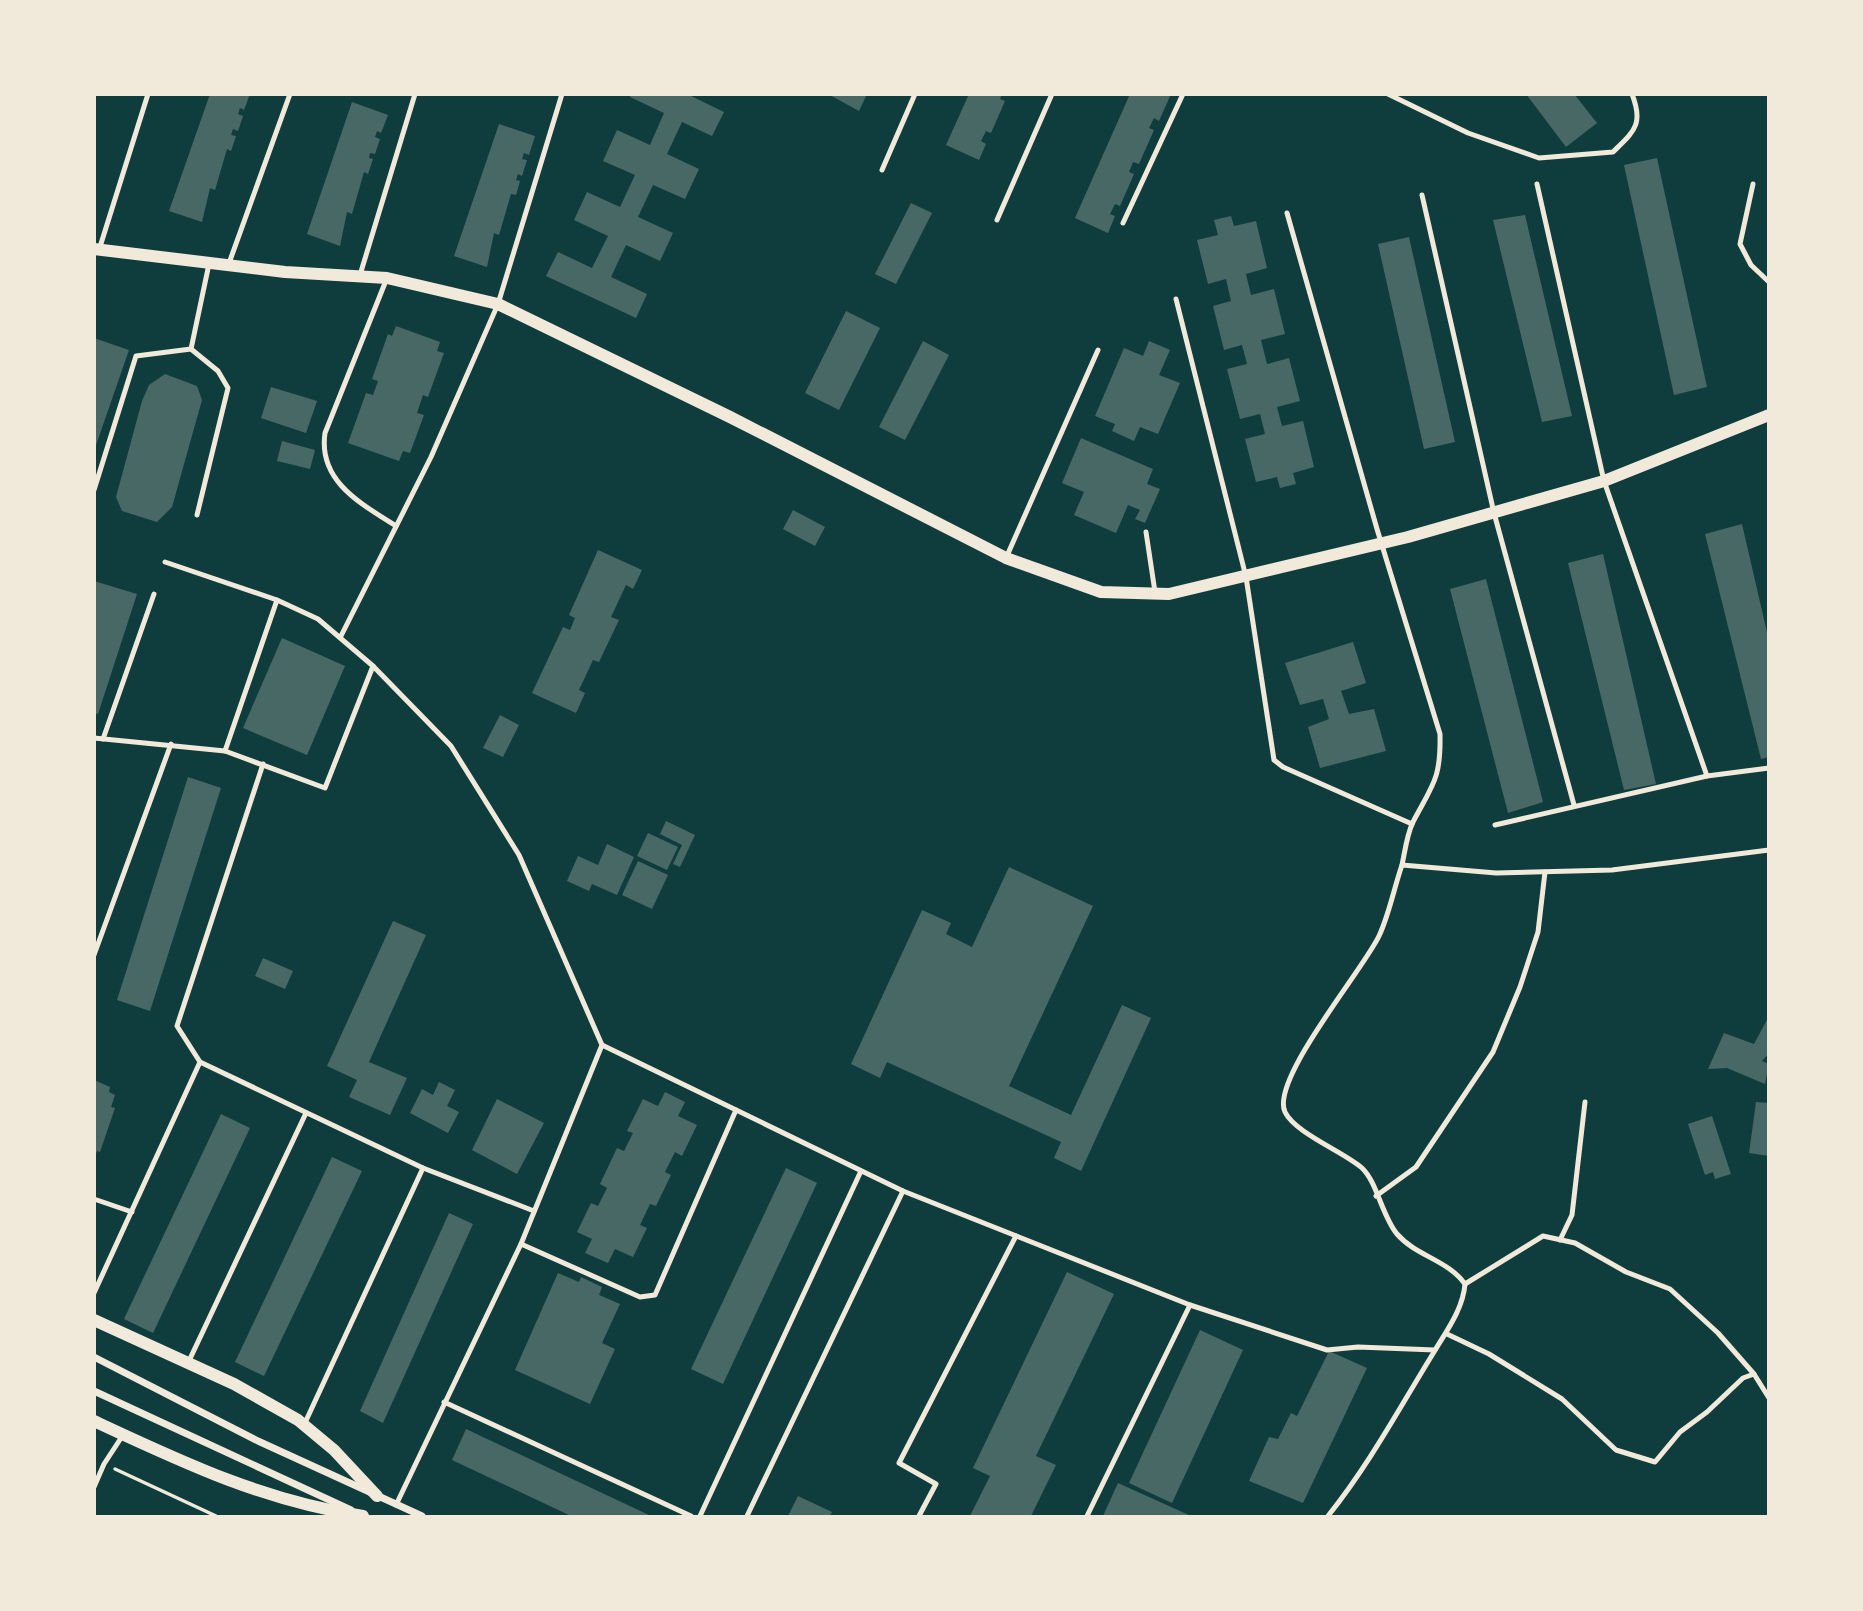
<svg xmlns="http://www.w3.org/2000/svg" width="1863" height="1611" font-family="'PT Sans Narrow',sans-serif">
<style>
.building{fill:#486865}
.lines{fill:none;stroke-linecap:round;stroke-linejoin:round}
.path{stroke:#f1e9da;stroke-width:3.5}
.service{stroke:#f1e9da;stroke-width:5}
.minor{stroke:#f1e9da;stroke-width:7}
.tertiary{stroke:#f1e9da;stroke-width:12}
</style>
<rect width="100%" height="100%" fill="#0f3d3e"/>
<g class="building">
<path d="M210,94H250L244,110L240,108L238,114L243,116L238,131L233,129L231,135L236,136L231,151L227,149L215,190L210,188L202,222L169,211Z"/>
<path d="M631,94H687L724,112L712,136L682,122L667,154L699,169L685,199L653,185L638,217L673,233L660,261L626,245L611,277L647,294L636,318L546,276L558,252L592,268L608,236L574,220L587,192L620,207L635,175L603,161L617,130L650,145L664,113L630,97Z"/>
<path d="M828,94H867L859,111Z"/>
<path d="M969,94H1002L1000,99L1005,101L991,133L986,131L981,141L986,144L979,160L946,145Z"/>
<path d="M1130,94H1171L1159,121L1154,118L1149,128L1154,130L1139,164L1133,162L1129,172L1134,174L1120,206L1115,204L1110,214L1115,216L1108,233L1075,218Z"/>
<path d="M1526,94H1574L1597,123L1566,147Z"/>
<path d="M352,102L388,115L381,133L377,131L375,137L380,139L375,154L370,153L369,158L373,159L368,174L364,172L352,214L347,212L340,246L307,234Z"/>
<path d="M499,124L535,136L529,155L524,153L522,159L527,160L522,176L518,174L516,180L520,181L516,195L511,194L499,235L494,233L487,267L454,256Z"/>
<path d="M1657,158L1707,387L1674,395L1624,165Z"/>
<path d="M911,203L932,213L896,284L875,274Z"/>
<path d="M1525,215L1572,416L1542,422L1493,220Z"/>
<path d="M1231,216L1234,226L1256,221L1267,268L1246,274L1251,295L1274,289L1285,334L1261,340L1267,364L1289,358L1300,401L1277,407L1282,426L1303,421L1314,467L1293,473L1296,484L1280,488L1277,477L1256,482L1245,439L1265,434L1260,414L1240,419L1227,369L1247,364L1242,345L1224,350L1213,306L1231,301L1226,279L1208,284L1197,240L1218,235L1214,220Z"/>
<path d="M1409,237L1455,442L1424,449L1378,244Z"/>
<path d="M846,311L880,328L839,410L805,393Z"/>
<path d="M396,326L440,342L437,351L444,353L428,397L423,395L417,413L424,415L410,453L403,451L399,461L348,443L366,393L373,395L378,381L372,379L388,334L392,336Z"/>
<path d="M94,338L129,350L95,448H94Z"/>
<path d="M923,341L949,355L905,440L879,427Z"/>
<path d="M1149,341L1170,350L1159,375L1180,383L1158,434L1140,427L1134,441L1112,431L1115,424L1095,416L1124,348L1143,356Z"/>
<path d="M165,374L197,386L202,400L172,507L157,522L122,511L116,497L142,401L149,385Z"/>
<path d="M271,387L317,401L306,433L261,418Z"/>
<path d="M1081,438L1153,469L1147,484L1160,489L1145,523L1135,519L1140,510L1128,505L1116,533L1074,515L1084,492L1062,483Z"/>
<path d="M282,441L315,450L310,469L277,461Z"/>
<path d="M793,510L825,527L815,546L783,529Z"/>
<path d="M1742,524L1769,641V757L1761,759L1705,534Z"/>
<path d="M598,550L642,570L633,589L626,585L611,617L619,620L599,662L593,660L579,690L585,693L576,713L532,693L563,627L570,630L575,618L569,615Z"/>
<path d="M1603,554L1656,784L1624,790L1568,563Z"/>
<path d="M1486,579L1543,802L1508,813L1450,589Z"/>
<path d="M94,581L137,594L98,714L94,713Z"/>
<path d="M282,638L345,666L307,755L243,728Z"/>
<path d="M1353,642L1366,683L1341,691L1349,714L1374,709L1386,751L1320,768L1308,727L1329,719L1323,699L1300,705L1285,663Z"/>
<path d="M500,715L519,725L503,757L483,748Z"/>
<path d="M188,777L221,788L150,1011L117,1000Z"/>
<path d="M666,821L695,835L680,867L673,864L682,845L660,834Z"/>
<path d="M648,833L678,847L667,870L637,856Z"/>
<path d="M607,844L634,857L617,895L592,884L589,891L567,881L578,856L598,865Z"/>
<path d="M638,861L668,875L652,909L622,895Z"/>
<path d="M1009,867L1093,906L1009,1086L1071,1115L1122,1005L1151,1018L1081,1171L1054,1158L1061,1142L887,1062L880,1078L851,1064L922,910L951,923L946,934L972,947Z"/>
<path d="M393,921L426,935L369,1062L407,1078L390,1115L349,1097L357,1080L327,1066Z"/>
<path d="M263,958L293,971L285,989L255,976Z"/>
<path d="M1769,1016V1053L1762,1061L1769,1064L1765,1084L1727,1068L1708,1069L1724,1033L1754,1044Z"/>
<path d="M94,1080L110,1087L109,1092L115,1095L111,1107L115,1108L100,1152L97,1151L95,1156Z"/>
<path d="M439,1082L455,1090L447,1106L459,1112L448,1133L410,1113L422,1089L433,1095Z"/>
<path d="M665,1092L685,1102L678,1116L697,1125L682,1156L675,1152L665,1172L671,1175L656,1206L650,1204L640,1225L647,1228L633,1257L615,1249L608,1263L585,1253L592,1239L577,1232L591,1203L598,1206L607,1188L600,1184L617,1148L624,1151L633,1133L627,1131L643,1099L658,1106Z"/>
<path d="M497,1099L544,1123L517,1174L472,1150Z"/>
<path d="M1756,1102L1769,1103V1156L1749,1153Z"/>
<path d="M221,1114L250,1128L153,1333L124,1319Z"/>
<path d="M1712,1116L1731,1174L1715,1179L1713,1172L1705,1175L1688,1124Z"/>
<path d="M332,1157L362,1171L264,1376L235,1362Z"/>
<path d="M786,1168L817,1183L723,1384L691,1369Z"/>
<path d="M449,1213L473,1224L383,1423L360,1411Z"/>
<path d="M1067,1272L1114,1294L1036,1456L1056,1465L1031,1516H970L990,1476L973,1468Z"/>
<path d="M558,1273L579,1282L581,1277L602,1287L599,1295L620,1304L602,1343L615,1349L590,1404L515,1370Z"/>
<path d="M1200,1330L1243,1350L1172,1503L1129,1483Z"/>
<path d="M1329,1351L1367,1368L1303,1503L1249,1481L1269,1437L1278,1439L1291,1413L1297,1416Z"/>
<path d="M466,1429L651,1516H571L452,1460Z"/>
<path d="M1118,1483L1191,1516H1103Z"/>
<path d="M798,1496L832,1512L830,1516H788Z"/>
</g>
<g class="lines">
<path class="path" d="M115,1469L216,1516"/>
<g class="service">
<path d="M1388,94L1468,133L1539,158L1613,152C1634,131 1644,125 1632,94"/>
<path d="M882,170L915,94"/>
<path d="M1537,184L1604,481L1707,776L1769,768"/>
<path d="M1753,184L1740,244L1751,265L1769,282"/>
<path d="M1422,195L1494,513L1574,805"/>
<path d="M1287,213L1377,529L1440,734C1441,779 1433,784 1413,822C1407,834 1405,851 1402,865"/>
<path d="M997,220L1052,94"/>
<path d="M1123,223L1183,94"/>
<path d="M99,250L148,94"/>
<path d="M228,266L290,94"/>
<path d="M360,275L415,94"/>
<path d="M387,278L325,433C318,481 360,503 396,526"/>
<path d="M1176,299L1246,577L1274,760L1283,767L1412,824"/>
<path d="M191,349L218,371L228,388L197,515"/>
<path d="M94,490L136,356L191,349L209,264"/>
<path d="M1146,532L1155,592"/>
<path d="M1006,558L1098,350"/>
<path d="M165,562L277,600L318,619L373,666L451,746L519,855L602,1045L521,1244L396,1505"/>
<path d="M341,636L431,457L498,304L562,94"/>
<path d="M94,738L225,751L277,600"/>
<path d="M103,739L154,594"/>
<path d="M225,751L325,788L373,666"/>
<path d="M263,764L177,1026L200,1062L423,1168L534,1211"/>
<path d="M1495,825L1707,776"/>
<path d="M94,955L171,744"/>
<path d="M602,1045L903,1191L1190,1305L1327,1350L1358,1347L1435,1350"/>
<path d="M1376,1196L1416,1167L1493,1052L1520,987L1538,932L1545,872"/>
<path d="M94,1199L132,1212"/>
<path d="M1560,1240L1572,1215L1585,1102"/>
<path d="M521,1244L640,1297L655,1295L736,1110"/>
<path d="M1465,1284L1543,1236L1575,1243L1626,1272L1670,1289L1718,1333L1754,1374L1769,1398"/>
<path d="M94,1293L200,1062"/>
<path d="M1447,1334L1489,1354L1562,1399L1616,1450L1655,1462L1680,1432L1707,1412L1743,1378L1754,1374"/>
<path d="M188,1363L306,1113"/>
<path d="M444,1402L691,1516"/>
<path d="M304,1425L423,1168"/>
<path d="M94,1487L104,1464L123,1435"/>
<path d="M700,1516L861,1171"/>
<path d="M747,1516L903,1191"/>
<path d="M919,1516L936,1484L899,1463L1016,1236"/>
<path d="M1087,1516L1190,1305"/>
<path d="M1328,1516C1369,1465 1400,1407 1434,1352C1447,1330 1463,1309 1465,1284C1448,1260 1416,1256 1397,1234C1382,1216 1377,1182 1362,1168C1344,1152 1295,1133 1285,1112C1270,1080 1363,970 1379,936C1389,915 1394,888 1402,865L1496,873L1612,870L1769,850"/>
</g>
<g class="minor">
<path d="M94,1357L258,1441L422,1516"/>
<path d="M94,1391L351,1510"/>
</g>
<g class="tertiary">
<path d="M94,249L285,272L387,278L498,304L730,417L1006,558L1101,592L1169,594L1408,537L1604,481L1769,415"/>
<path d="M94,1320L234,1384L298,1420L334,1450L377,1496"/>
<path d="M94,1421C184,1463 264,1501 363,1516"/>
</g>
</g>
<rect width="1863" height="1611" fill="none" stroke="#f1e9da" stroke-width="192"/>
</svg>
